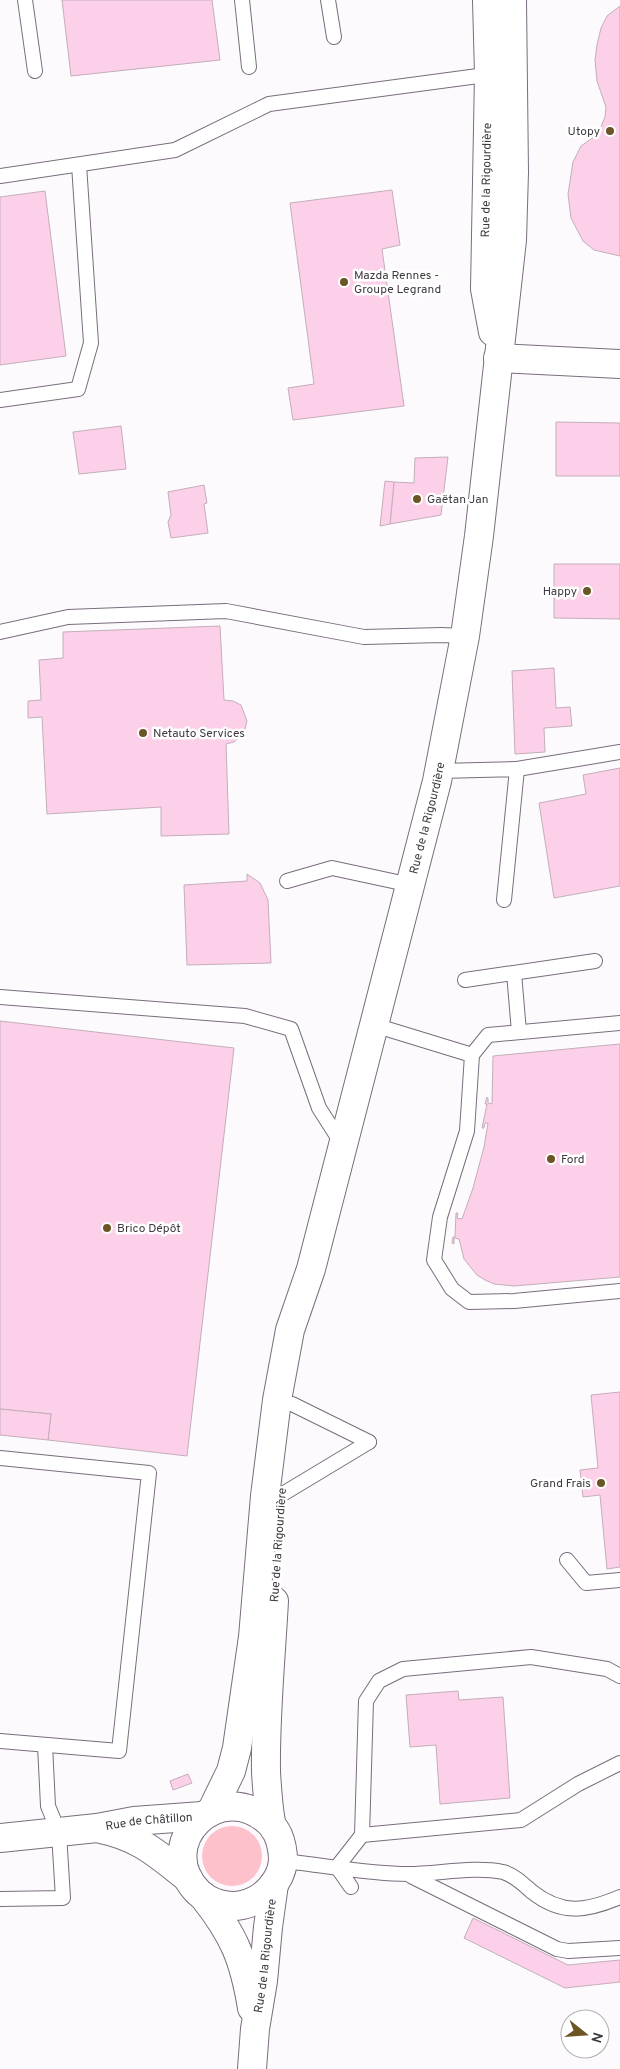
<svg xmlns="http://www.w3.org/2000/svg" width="620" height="2069" font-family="Overpass,sans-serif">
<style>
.green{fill:#fdc1cb}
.building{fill:#fdd0ea;stroke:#c3aeba}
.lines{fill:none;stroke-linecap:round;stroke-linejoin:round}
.service-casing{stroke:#796d7d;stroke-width:16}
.minor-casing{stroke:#796d7d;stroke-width:30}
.tertiary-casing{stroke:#796d7d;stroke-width:30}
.service{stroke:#fff;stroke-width:14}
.minor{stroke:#fff;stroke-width:28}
.tertiary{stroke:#fff;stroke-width:28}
.poi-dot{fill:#6c5525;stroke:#fff;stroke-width:2}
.labels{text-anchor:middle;stroke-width:5;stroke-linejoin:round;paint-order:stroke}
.poi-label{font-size:12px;fill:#3f3a41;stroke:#fff;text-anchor:start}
.street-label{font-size:12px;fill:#3f3a41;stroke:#fff}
</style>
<rect width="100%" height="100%" fill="#fdfafd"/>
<circle class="green" cx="232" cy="1856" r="30"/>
<g class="building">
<path d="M62,0H212L220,60L71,76Z"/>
<path d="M620,6V256L594,250L583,241L571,218L568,194L573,162L581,146L598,134L605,117L606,107L597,81L595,60L597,45L601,28L607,16Z"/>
<path d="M392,190L400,245L382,249L404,406L293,420L288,388L314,384L290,203Z"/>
<path d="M45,191L66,356L0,365V197Z"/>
<path d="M556,422L620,423V476H556Z"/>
<path d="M121,426L126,469L79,474L73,432Z"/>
<path d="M448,457L441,515L390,524L394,482L414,483L415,458Z"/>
<path d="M385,481L394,482L390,524L380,526Z"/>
<path d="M204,485L207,503L204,504L208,533L171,538L168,522L171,515L168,492Z"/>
<path d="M554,564H620V619L554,618Z"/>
<path d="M220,626L224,700L233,701L241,705L247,721L245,729L241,736L234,742L226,744L229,834L161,836V807L47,814L42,717L28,718V701L41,700L39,660L63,658V632Z"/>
<path d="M554,668L556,708L570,707L572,726L544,728L545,752L515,754L512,671Z"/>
<path d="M620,768V886L554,898L539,803L586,794L583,775Z"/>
<path d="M247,874L260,883L268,900L271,963L187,965L184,885L247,881Z"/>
<path d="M0,1021L234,1048L187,1456L48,1440L51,1414L0,1409Z"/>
<path d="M620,1044V1277L514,1286L494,1284L485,1280L477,1275L464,1259L459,1239L454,1238V1244L452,1243L453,1237H455L456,1213H458L457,1218L462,1219L473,1188L484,1147L488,1123H485L484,1128H482L487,1104H485L487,1097L488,1098V1103L492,1104L493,1056Z"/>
<path d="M620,1392V1567L607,1569L600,1495L583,1497L580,1470L598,1468L591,1395Z"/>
<path d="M0,1409L51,1414L48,1440L0,1435Z"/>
<path d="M458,1691L459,1700L503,1697L510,1798L440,1804L436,1745L410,1747L406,1695Z"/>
<path d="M188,1774L192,1783L173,1790L170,1781Z"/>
<path d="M473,1918L568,1965L620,1960V1982L565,1988L464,1938Z"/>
</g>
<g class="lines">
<g class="service-casing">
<g id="service">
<path d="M25,0L35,71"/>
<path d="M242,0L249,67"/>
<path d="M328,0L334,37"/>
<path d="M0,176L175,150L269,104L493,74"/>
<path d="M0,400L78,389L91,343L79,165"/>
<path d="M0,632L68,617L226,611L364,637L441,635L465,636"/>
<path d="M517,769L620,752"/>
<path d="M439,771L517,769L504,900"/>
<path d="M287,881L332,868L411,885"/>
<path d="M514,973L519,1032"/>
<path d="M465,980L595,961"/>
<path d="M0,997L245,1016L291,1029L319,1108L342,1144"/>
<path d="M374,1025L472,1055L467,1131L440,1217L434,1260L452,1289L469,1302L514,1301L620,1291"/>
<path d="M472,1055L488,1035L620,1023"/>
<path d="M292,1404L369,1442"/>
<path d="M0,1458L149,1473L119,1751L0,1741"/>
<path d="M281,1495L369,1442"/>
<path d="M567,1560L586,1583L620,1580"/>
<path d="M362,1835L521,1820L578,1784L620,1763"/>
<path d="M283,1861C325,1865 366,1874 408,1874C438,1874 474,1866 503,1872C514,1875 523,1884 531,1891C562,1916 587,1911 620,1897"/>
<path d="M411,1876L557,1949L568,1951L620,1948"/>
<path d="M351,1887L337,1867L362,1835L366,1701L379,1681L403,1669L531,1657L607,1669L620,1676"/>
<path d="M0,1899L63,1898L59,1833L48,1806L45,1745"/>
</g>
</g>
<g class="minor-casing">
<g id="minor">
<path d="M498,358L620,364"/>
<path d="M101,1829C140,1837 158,1855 188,1878"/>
<path id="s1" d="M0,1838L97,1828L134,1821L202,1816"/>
</g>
</g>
<g class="tertiary-casing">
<g id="tertiary">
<path d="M487,0L489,74L485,289L493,332"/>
<path id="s2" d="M212,1810L231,1771L237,1748L253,1637L265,1496L277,1400L290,1330L311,1269L437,781L465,636L479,536L512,240L514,172L512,0"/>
<path d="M271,1824C220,1773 150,1845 199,1893C210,1903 227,1908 242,1905C263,1901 281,1882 283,1861C283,1852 281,1842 278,1835C276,1830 272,1827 271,1822C268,1806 267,1788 266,1772C265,1717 271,1657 274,1601"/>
<path d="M203,1896C234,1935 244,1959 252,2008"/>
<path id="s3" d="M252,2069L255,2029L263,1981L268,1927L274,1884"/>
</g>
</g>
<use href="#service" class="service"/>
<use href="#minor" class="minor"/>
<use href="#tertiary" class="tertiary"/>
</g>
<g class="poi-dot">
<circle cx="610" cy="131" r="5"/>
<circle cx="344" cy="282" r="5"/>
<circle cx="417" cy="499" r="5"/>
<circle cx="587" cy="591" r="5"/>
<circle cx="143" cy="733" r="5"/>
<circle cx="551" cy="1159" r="5"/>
<circle cx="107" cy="1228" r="5"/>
<circle cx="601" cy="1483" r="5"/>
</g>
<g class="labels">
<g class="poi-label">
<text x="600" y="135" text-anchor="end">Utopy</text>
<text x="354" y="279">Mazda Rennes -<tspan x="354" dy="14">Groupe Legrand</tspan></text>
<text x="427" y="503">Gaëtan Jan</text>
<text x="577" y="595" text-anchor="end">Happy</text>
<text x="153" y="737">Netauto Services</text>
<text x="561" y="1163">Ford</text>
<text x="117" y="1232">Brico Dépôt</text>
<text x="591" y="1487" text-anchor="end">Grand Frais</text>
</g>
<g class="street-label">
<text transform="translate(486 180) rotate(-89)" y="4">Rue de la Rigourdière</text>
<text dy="4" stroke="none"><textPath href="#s2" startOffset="1019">Rue de la Rigourdière</textPath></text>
<text transform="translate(278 1545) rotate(-86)" y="4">Rue de la Rigourdière</text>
<text dy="4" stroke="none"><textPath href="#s1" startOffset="150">Rue de Châtillon</textPath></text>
<text dy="4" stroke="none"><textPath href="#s3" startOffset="114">Rue de la Rigourdière</textPath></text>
</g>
</g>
<g transform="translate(585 2034) rotate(107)"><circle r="24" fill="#ffffff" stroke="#b2b0b3"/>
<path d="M0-4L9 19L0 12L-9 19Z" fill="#6c5525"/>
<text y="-8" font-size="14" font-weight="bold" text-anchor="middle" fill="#3f3a41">N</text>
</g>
</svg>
